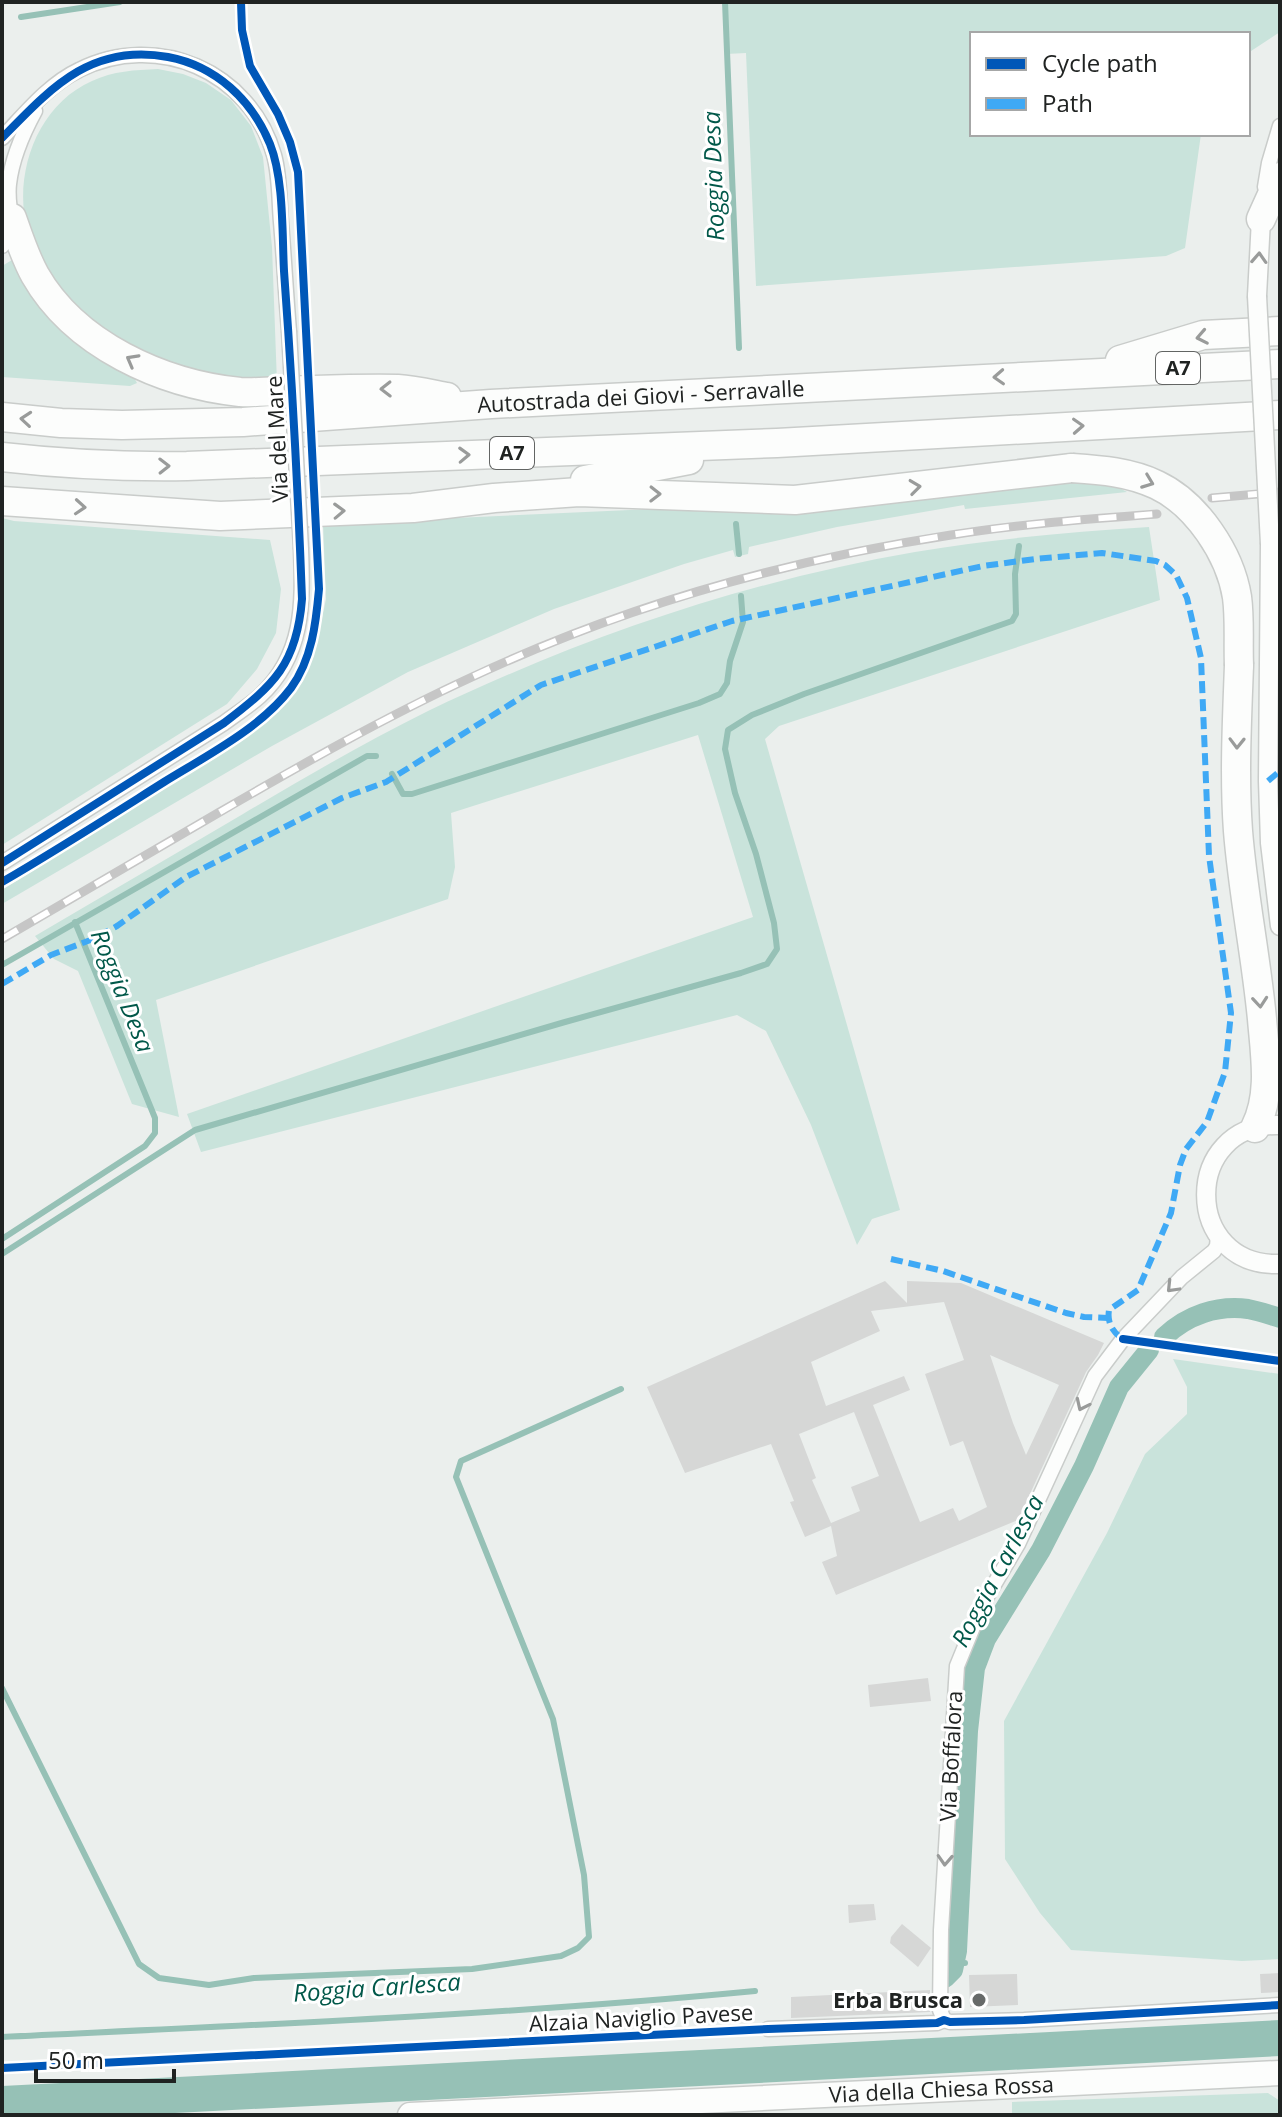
<svg xmlns="http://www.w3.org/2000/svg" width="1282" height="2117" font-family="'Open Sans',sans-serif">
<style>
.green{fill:#c9e3db}
.water{fill:#96c1b6}
.lines{fill:none;stroke-linecap:round;stroke-linejoin:round}
.stream{stroke:#96c1b6;stroke-width:6}
.canal{stroke:#96c1b6;stroke-width:20}
.building{fill:#d6d7d6;fill-rule:evenodd}
.minor-casing{stroke:#c9ccca;stroke-width:17}
.tertiary-casing{stroke:#c9ccca;stroke-width:21}
.primary-casing{stroke:#c9ccca;stroke-width:27}
.motorway-casing{stroke:#c9ccca;stroke-width:31}
.minor{stroke:#fcfdfc;stroke-width:14}
.tertiary{stroke:#fcfdfc;stroke-width:18}
.primary{stroke:#fcfdfc;stroke-width:24}
.motorway{stroke:#fcfdfc;stroke-width:28}
.rail-casing{stroke:#c6c6c6;stroke-width:9}
.rail{stroke:#fff;stroke-width:6;stroke-dasharray:18;stroke-linecap:butt}
.minor-bridge-casing{stroke:#c9ccca;stroke-width:17;stroke-linecap:butt}
.tertiary-bridge-casing{stroke:#c9ccca;stroke-width:21;stroke-linecap:butt}
.motorway-bridge-casing{stroke:#c9ccca;stroke-width:31;stroke-linecap:butt}
.minor-bridge{stroke:#fcfdfc;stroke-width:14}
.tertiary-bridge{stroke:#fcfdfc;stroke-width:18}
.motorway-bridge{stroke:#fcfdfc;stroke-width:28}
.quiet{stroke:#3fa9f5;stroke-width:6;stroke-dasharray:12 6;stroke-linecap:butt}
.cycleway-casing{stroke:#fff;stroke-width:13}
.cycleway{stroke:#0057b8;stroke-width:8}
.oneway{stroke:#999b9a}
.poi-dot{fill:#676a69;stroke:#fff;stroke-width:3}
.labels{text-anchor:middle;stroke-width:6;stroke-linejoin:round;paint-order:stroke}
.shield{fill:#fff;stroke:#636564;stroke-width:2}
.shield-label{font-size:20px;font-weight:bold;fill:#202322}
.street-label{font-size:22px;fill:#202322;stroke:#fff}
.poi-label{font-size:22px;font-weight:bold;fill:#202322;stroke:#fff;text-anchor:end}
.water-label{font-size:24px;font-style:italic;fill:#015849;stroke:#fff}
</style>
<rect width="100%" height="100%" fill="#ebefed"/>
<g class="green">
<path d="M725,2H1280V32L1248,53V34H972V134H1201L1185,248L1166,256L756,286L746,53L726,54Z"/>
<path d="M158,69L183,74L206,83L231,100L251,126L263,157L272,247L277,383C244,380 199,377 168,367C141,357 117,341 95,323C86,316 74,309 66,301C58,292 53,279 47,269C42,259 33,248 29,237C11,179 35,106 92,81C113,71 135,70 158,69Z"/>
<path d="M12,260L28,289L40,305L133,376L137,383L130,386L2,377V266Z"/>
<path d="M1078,480L1108,482L1127,492L965,509L964,505L837,527L749,547L748,554L735,557L733,550L684,564L554,609L408,672L272,746L2,904V890L228,749L260,726L293,692L316,647L326,599L323,524L696,507L834,510L961,493Z"/>
<path d="M2,518L14,521L270,540L281,589L276,633L257,669L227,704L2,845Z"/>
<path d="M1149,527L1160,600L779,726L765,739L900,1210L872,1219L857,1245L811,1125L766,1031L737,1015L201,1152L187,1114L753,917L698,735L451,813L455,867L448,899L156,1000L179,1117L132,1104L78,971L54,959L35,936C104,895 174,855 243,814C304,778 365,742 428,711C582,637 747,581 915,552C992,539 1070,532 1149,527Z"/>
<path d="M1173,1359L1280,1374V1959L1242,1961L1071,1950L1040,1913L1005,1859L1004,1721L1107,1533L1145,1454L1187,1414V1387Z"/>
<path d="M1268,2093L1280,2101V2115H1012V2102Z"/>
</g>
<path class="water" d="M1280,2020V2056L137,2115H2V2086Z"/>
<g class="lines">
<g class="stream">
<path d="M725,2L739,348"/>
<path d="M21,17L120,2"/>
<path d="M736,524L739,554"/>
<path d="M392,774L403,794H412L699,703L720,694L727,683L730,661L743,622L741,596"/>
<path d="M2,965L367,756H376"/>
<path d="M2,1239L145,1146L155,1133V1118L75,922"/>
<path d="M2,1254L195,1130L565,1022L741,973L767,964L777,949L774,923L756,854L735,793L725,749L728,730L752,715L804,694L1012,621L1016,614L1015,574L1019,546"/>
<path d="M2,1688L139,1964L159,1978L209,1985L254,1978L472,1969L561,1956L578,1948L589,1937L584,1875L553,1719L456,1477L461,1461L621,1389"/>
<path d="M955,1963H965"/>
<path d="M2,2037C253,2025 505,2015 755,1991"/>
</g>
<g class="canal">
<path d="M1164,1337C1187,1315 1217,1305 1248,1309C1259,1311 1270,1315 1280,1318"/>
<path d="M945,1978L953,1970L957,1951L968,1731L975,1668L986,1639L1041,1550L1084,1466L1119,1387L1149,1350"/>
</g>
</g>
<g class="building">
<path d="M885,1281L907,1303V1281L961,1283L1104,1343L1098,1355L1086,1372L1018,1520L836,1595L822,1562L837,1556L831,1526L805,1537L790,1502L794,1501L771,1444L685,1473L647,1387ZM944,1302L964,1360L925,1374L950,1446L963,1441L987,1507L959,1521L953,1508L920,1522L873,1405L910,1390L904,1376L826,1406L811,1362L880,1331L871,1311ZM990,1355L1059,1385L1026,1455L1013,1423ZM854,1412L879,1476L851,1487L860,1511L831,1523L812,1480L816,1478L799,1434Z"/>
<path d="M928,1678L931,1701L870,1707L868,1685Z"/>
<path d="M874,1904L876,1920L849,1923L848,1905Z"/>
<path d="M902,1924L931,1948L918,1967L890,1943L891,1937Z"/>
<path d="M1280,1973V1992L1261,1993L1260,1974Z"/>
<path d="M1017,1974L1018,2005L970,2007L969,1975Z"/>
<path d="M930,1990V2012L791,2018V1997Z"/>
</g>
<g class="lines">
<g class="minor-casing">
<g id="minor">
<path d="M2,138C25,114 49,84 79,70C157,31 250,71 274,155C280,176 279,200 281,222C284,258 286,295 289,331"/>
<path d="M1265,187L1269,163L1280,126"/>
<path d="M2,246C18,222 6,209 9,184C12,158 23,133 35,111"/>
<path d="M2,863L224,723C236,714 249,706 260,696C304,655 303,604 301,549"/>
<path d="M944,2020L940,2010L941,1930L957,1666L982,1605L1018,1544L1095,1376L1123,1339L1182,1277L1214,1251L1217,1246L1218,1236"/>
<path d="M768,2029L937,2023L944,2020L950,2022L1024,2020L1280,2005"/>
</g>
</g>
<g class="tertiary-casing">
<g id="tertiary">
<path d="M1257,296L1261,219"/>
<path d="M1270,544L1268,781L1270,843L1280,926"/>
<path d="M1280,1125C1181,1122 1182,1268 1280,1264"/>
</g>
</g>
<g class="primary-casing">
<g id="primary">
<path id="s1" d="M410,2115L1280,2073"/>
</g>
</g>
<g class="motorway-casing">
<g id="motorway">
<path d="M12,218C19,238 25,257 35,275C75,345 162,384 240,392C254,393 268,391 282,391C321,390 360,388 398,389C414,390 431,394 447,397"/>
<path d="M1261,219L1280,177"/>
<path d="M1120,360L1203,335L1280,331"/>
<path id="s2" d="M2,417L61,423L122,425L243,422L491,404L1280,364"/>
<path d="M2,457C64,464 125,467 187,466L777,443L1280,415"/>
<path d="M585,480L689,460"/>
<path d="M2,501L220,516L413,508L494,498L579,492L795,500L1072,468"/>
<path d="M1239,665C1237,720 1234,776 1238,831C1243,894 1256,956 1262,1019C1265,1055 1272,1095 1255,1128"/>
</g>
</g>
<use href="#minor" class="minor"/>
<use href="#tertiary" class="tertiary"/>
<use href="#primary" class="primary"/>
<use href="#motorway" class="motorway"/>
<g class="rail-casing">
<g id="rail">
<path d="M1212,498L1280,492"/>
<path d="M2,939C74,897 146,855 218,813C301,765 385,717 472,677C622,607 787,560 951,535C1019,524 1088,519 1157,514"/>
</g>
</g>
<use href="#rail" class="rail"/>
<g class="minor-bridge-casing">
<path id="minor-bridge" d="M289,331L301,549"/>
</g>
<g class="tertiary-bridge-casing">
<path id="tertiary-bridge" d="M1257,296L1270,544"/>
</g>
<g class="motorway-bridge-casing">
<path id="motorway-bridge" d="M1072,468C1101,470 1130,472 1157,485C1197,504 1230,554 1237,597C1240,619 1238,643 1239,665"/>
</g>
<use href="#minor-bridge" class="minor-bridge"/>
<use href="#tertiary-bridge" class="tertiary-bridge"/>
<use href="#motorway-bridge" class="motorway-bridge"/>
<g class="quiet">
<path d="M1268,781L1280,771"/>
<path d="M2,984L51,955L93,939L117,926L186,877L342,798L386,782L541,685L732,621L983,566L1035,559L1102,553L1156,561L1165,565L1176,575L1187,598L1201,658L1209,856L1231,1013L1225,1072L1207,1122L1186,1149L1180,1165L1171,1213L1138,1290L1109,1310C1107,1322 1112,1332 1123,1339"/>
<path d="M891,1259L943,1271L1066,1313L1084,1317L1108,1318"/>
</g>
<g class="cycleway-casing">
<g id="cycleway">
<path d="M2,138C51,88 91,43 168,57C216,66 252,100 270,144C284,179 282,233 284,271C292,380 298,490 302,599C297,664 274,685 224,723L2,863"/>
<path d="M2,882C57,850 110,816 164,782C206,756 261,728 291,688C312,659 316,623 319,589L298,172L290,142L278,114L250,66L242,30L241,2"/>
<path d="M1123,1339L1280,1361"/>
<path d="M2,2068L768,2029L937,2023L944,2020L950,2022L1024,2020L1280,2005"/>
</g>
</g>
<use href="#cycleway" class="cycleway"/>
</g>
<defs><path id="oneway-chevron" d="M-2-3.5L2.5 0L-2 3.5" fill="none" stroke-width="1.6" stroke-linecap="round" stroke-linejoin="round" transform="scale(2)"/></defs>
<g class="oneway">
<use href="#oneway-chevron" transform="translate(1259 258) rotate(-87)"/>
<use href="#oneway-chevron" transform="translate(1202 337) rotate(169)"/>
<use href="#oneway-chevron" transform="translate(132 360) rotate(-151)"/>
<use href="#oneway-chevron" transform="translate(999 377) rotate(177)"/>
<use href="#oneway-chevron" transform="translate(386 389) rotate(179)"/>
<use href="#oneway-chevron" transform="translate(26 419) rotate(-175)"/>
<use href="#oneway-chevron" transform="translate(1078 426) rotate(-3)"/>
<use href="#oneway-chevron" transform="translate(464 455) rotate(-2)"/>
<use href="#oneway-chevron" transform="translate(164 466) rotate(-1)"/>
<use href="#oneway-chevron" transform="translate(1148 482) rotate(21)"/>
<use href="#oneway-chevron" transform="translate(915 487) rotate(-7)"/>
<use href="#oneway-chevron" transform="translate(655 494) rotate(1)"/>
<use href="#oneway-chevron" transform="translate(80 507) rotate(4)"/>
<use href="#oneway-chevron" transform="translate(339 511) rotate(-2)"/>
<use href="#oneway-chevron" transform="translate(1237 743) rotate(91)"/>
<use href="#oneway-chevron" transform="translate(1260 1002) rotate(85)"/>
<use href="#oneway-chevron" transform="translate(1172 1287) rotate(134)"/>
<use href="#oneway-chevron" transform="translate(1082 1405) rotate(115)"/>
<use href="#oneway-chevron" transform="translate(945 1860) rotate(93)"/>
</g>
<circle class="poi-dot" cx="979" cy="2000" r="8"/>
<g class="labels">
<g class="shield">
<rect x="1156" y="352" width="44" height="32" rx="6"/>
<rect x="490" y="437" width="44" height="32" rx="6"/>
</g>
<g class="shield-label">
<text x="1178" y="375">A7</text>
<text x="512" y="460">A7</text>
</g>
<g class="street-label">
<text dy="8" stroke="none"><textPath href="#s2" startOffset="640">Autostrada dei Giovi - Serravalle</textPath></text>
<text transform="translate(277 439) rotate(-93)" y="8">Via del Mare</text>
<text transform="translate(951 1756) rotate(-87)" y="8">Via Boffalora</text>
<text transform="translate(641 2018) rotate(-3)" y="8">Alzaia Naviglio Pavese</text>
<text dy="8" stroke="none"><textPath href="#s1" startOffset="532">Via della Chiesa Rossa</textPath></text>
</g>
<g class="poi-label">
<text x="963" y="2008">Erba Brusca</text>
</g>
<g class="water-label">
<text transform="translate(714 176) rotate(-92)" y="8">Roggia Desa</text>
<text transform="translate(122 991) rotate(68)" y="8">Roggia Desa</text>
<text transform="translate(998 1571) rotate(-62)" y="8">Roggia Carlesca</text>
<text transform="translate(377 1988) rotate(-4)" y="8">Roggia Carlesca</text>
</g>
</g>
<rect width="1282" height="2117" fill="none" stroke="#202322" stroke-width="8"/>
<rect x="970" y="32" width="280" height="104" fill="#ffffff" stroke="#a6a7a7" stroke-width="2"/>
<rect x="986" y="58" width="40" height="12" fill="#0057b8" stroke="#a6a7a7" stroke-width="2"/>
<text x="1042" y="72" font-size="24" fill="#202322">Cycle path</text>
<rect x="986" y="98" width="40" height="12" fill="#3fa9f5" stroke="#a6a7a7" stroke-width="2"/>
<text x="1042" y="112" font-size="24" fill="#202322">Path</text>
<path d="M36 2069v12h138v-12" fill="none" stroke="#202322" stroke-width="4"/>
<text x="48" y="2069" font-size="24" fill="#202322" stroke="#ffffff" stroke-width="6" paint-order="stroke">50 m</text>
</svg>
